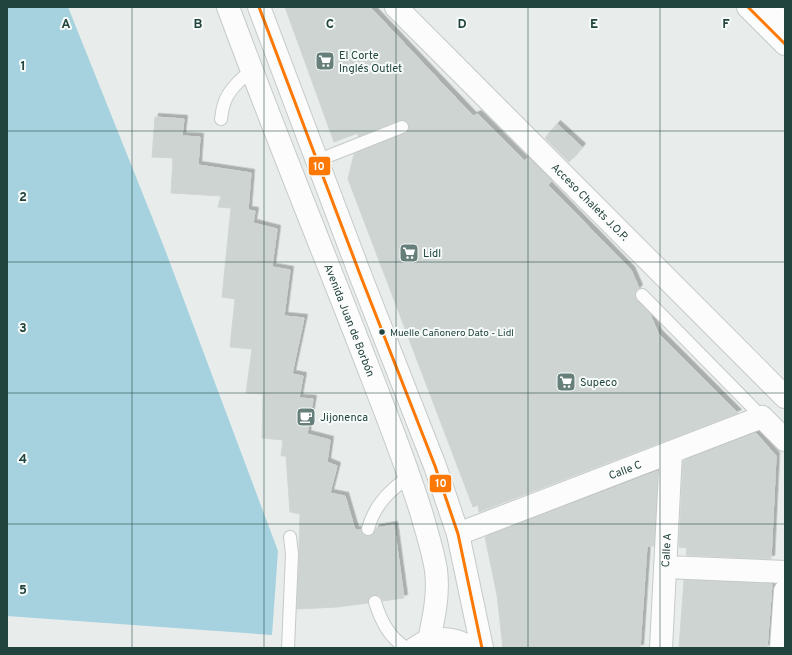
<svg xmlns="http://www.w3.org/2000/svg" width="792" height="655" font-family="Overpass,sans-serif">
<style>
.water{fill:#a5d2de}
.building{fill:#ced4d2;stroke:#d0d6d4;filter:url(#shadow)}
.lines{fill:none;stroke-linecap:round;stroke-linejoin:round}
.service-casing{stroke:#c5cac8;stroke-width:14}
.minor-casing{stroke:#c5cac8;stroke-width:24}
.tertiary-casing{stroke:#c5cac8;stroke-width:24}
.secondary-casing{stroke:#c3cbc9;stroke-width:24}
.service{stroke:#fcfcfc;stroke-width:12}
.minor{stroke:#fcfcfc;stroke-width:22}
.tertiary{stroke:#fcfcfc;stroke-width:22}
.secondary{stroke:#fcfcfc;stroke-width:22}
.bus-1-casing{stroke:#f6fbf9;stroke-width:6}
.bus-1{stroke:#fd7804;stroke-width:3}
.grid{fill:none;stroke:#22443e;stroke-width:1;stroke-opacity:0.55}
.bus-dot{fill:#22443e;stroke:#f6fbf9;stroke-width:1.5}
.labels{text-anchor:middle;stroke-width:4;stroke-linejoin:round;paint-order:stroke}
.bus-label{font-size:10px;fill:#22443e;stroke:#f6fbf9;text-anchor:start}
.poi-label{font-size:11px;fill:#22443e;stroke:#f6fbf9;text-anchor:start}
.street-label{font-size:11px;fill:#22443e;stroke:#f6fbf9}
.grid-label{font-size:13px;text-anchor:middle;font-weight:bold;fill:#22443e;stroke:#f6fbf9;stroke-width:4;stroke-linejoin:round;paint-order:stroke}
.line-badge{stroke:#f6fbf9;stroke-width:1.5}
.badge-label{font-size:11px;text-anchor:middle;font-weight:bold;fill:#fff}
</style>
<defs>
<filter id="shadow"><feDropShadow dx="3.5" dy="-3.5" stdDeviation="0" flood-color="#0004"/></filter>
</defs>
<rect width="100%" height="100%" fill="#e8edeb"/>
<path class="water" d="M7,7H68L164,247L278,551L272,635L7,616Z"/>
<g class="building">
<path d="M285,7H370L473,116L478,114L525,161L528,157L552,181L548,185L631,270L639,288L635,293V297L650,314L658,333L738,413L479,512L478,505L473,507L348,179L354,154L405,134L408,131L409,125L406,121L400,120L358,137V133L334,142Z"/>
<path d="M155,117L184,119L182,136L200,137L198,165L251,173L248,210L255,211L253,223L277,229L272,267L290,270L284,316L304,318L292,374L303,376L299,398L313,399L307,434L330,440L327,462L337,466L330,493L345,496L355,530H361L363,534L369,536L373,534L376,528L394,525L404,598L383,601L380,596L373,595L369,597L368,603L338,607L297,609L300,514L290,512L286,456H281L283,440L262,438L263,394L246,393L252,349L230,347L235,299L222,297L231,208L218,207L221,196L171,193L173,158L152,157Z"/>
<path d="M557,124L582,147L569,162L545,138Z"/>
<path d="M756,433L776,456L771,559L686,555L687,548L679,547L683,461Z"/>
<path d="M658,471L654,546H647L640,648H503L497,595L485,537Z"/>
<path d="M684,580L772,584L767,648H679Z"/>
</g>
<g class="lines">
<g class="service-casing">
<g id="service">
<path d="M221,119C222,114 222,109 224,104C228,90 241,79 252,70"/>
<path d="M316,161L402,127"/>
<path d="M642,295L762,417"/>
<path d="M368,529C375,503 390,491 410,475"/>
<path d="M375,602C381,621 389,637 406,648"/>
<path d="M288,648L292,554L290,537"/>
</g>
</g>
<g class="minor-casing">
<g id="minor">
<path id="s1" d="M228,7C273,129 323,250 370,372C388,419 407,466 422,515C427,533 433,551 436,570C439,594 434,617 429,640"/>
<path d="M259,7L361,277L435,466L458,534L482,648"/>
<path id="s2" d="M396,7L785,397"/>
<path id="s3" d="M458,534L762,417L785,440"/>
<path d="M665,567L785,572"/>
<path d="M415,648C431,636 454,636 470,648"/>
<path id="s4" d="M661,648L671,452"/>
<path d="M781,648L785,591"/>
</g>
</g>
<g class="tertiary-casing">
<path id="tertiary" d="M771,7L785,38"/>
</g>
<g class="secondary-casing">
<path id="secondary" d="M748,7L785,44"/>
</g>
<use href="#service" class="service"/>
<use href="#minor" class="minor"/>
<use href="#tertiary" class="tertiary"/>
<use href="#secondary" class="secondary"/>
<g class="bus-1-casing">
<g id="bus-1">
<path d="M259,7L361,277L435,466L458,534L482,648"/>
<path d="M748,7L785,44"/>
</g>
</g>
<use href="#bus-1" class="bus-1"/>
</g>
<path class="grid" d="M132,7V648M264,7V648M396,7V648M528,7V648M660,7V648M7,131H785M7,262H785M7,393H785M7,524H785"/>
<defs>
<g id="supermarket-square" transform="scale(1)"><rect x="-9" y="-9" width="18" height="18" rx="4" fill="#677f7b" stroke="#f6fbf9"/><path d="M-6-5.5h2.5l.6 2H6L4.5 2H-2.5L-4.4-4H-6ZM-1.5 3.2a1.3 1.3 0 1 0 .1 0ZM3 3.2a1.3 1.3 0 1 0 .1 0Z" fill="#fff"/></g>
<g id="cafe-square" transform="scale(1)"><rect x="-9" y="-9" width="18" height="18" rx="4" fill="#677f7b" stroke="#f6fbf9"/><path d="M-5.5-4.5H6V0H3Q3 3.5 0 3.5H-2.5Q-5.5 3.5-5.5 0ZM3-3.2v2h1.7v-2ZM-6 4.5H4V6H-6Z" fill="#fff"/></g>
</defs>
<g fill-rule="evenodd">
<use href="#supermarket-square" x="325" y="61"/>
<use href="#supermarket-square" x="409" y="253"/>
<use href="#supermarket-square" x="566" y="382"/>
<use href="#cafe-square" x="306" y="417"/>
</g>
<circle class="bus-dot" cx="382" cy="332" r="3.5"/>
<g class="labels">
<g class="bus-label">
<text x="390" y="336">Muelle Cañonero Dato - Lidl</text>
</g>
<g class="poi-label">
<text x="339" y="59">El Corte<tspan x="339" dy="13">Inglés Outlet</tspan></text>
<text x="423" y="257">Lidl</text>
<text x="580" y="386">Supeco</text>
<text x="320" y="421">Jijonenca</text>
</g>
<g class="street-label">
<text dy="4" stroke="none"><textPath href="#s2" startOffset="275">Acceso Chalets J.O.P.</textPath></text>
<text dy="4" stroke="none"><textPath href="#s1" startOffset="336">Avenida Juan de Borbón</textPath></text>
<text dy="4" stroke="none"><textPath href="#s3" startOffset="179">Calle C</textPath></text>
<text dy="4" stroke="none"><textPath href="#s4" startOffset="98">Calle A</textPath></text>
</g>
</g>
<g class="grid-label">
<text x="66" y="28">A</text>
<text x="198" y="28">B</text>
<text x="330" y="28">C</text>
<text x="462" y="28">D</text>
<text x="594" y="28">E</text>
<text x="726" y="28">F</text>
<text x="23" y="70">1</text>
<text x="23" y="201">2</text>
<text x="23" y="332">3</text>
<text x="23" y="463">4</text>
<text x="23" y="594">5</text>
</g>
<g class="line-badge">
<rect x="308" y="156" width="23" height="20" rx="4" fill="#fd7804"/>
<rect x="429" y="474" width="23" height="19" rx="4" fill="#fd7804"/>
</g>
<g class="badge-label">
<text x="319" y="170">10</text>
<text x="441" y="487">10</text>
</g>
<rect width="792" height="655" fill="none" stroke="#22443e" stroke-width="16"/>
</svg>
